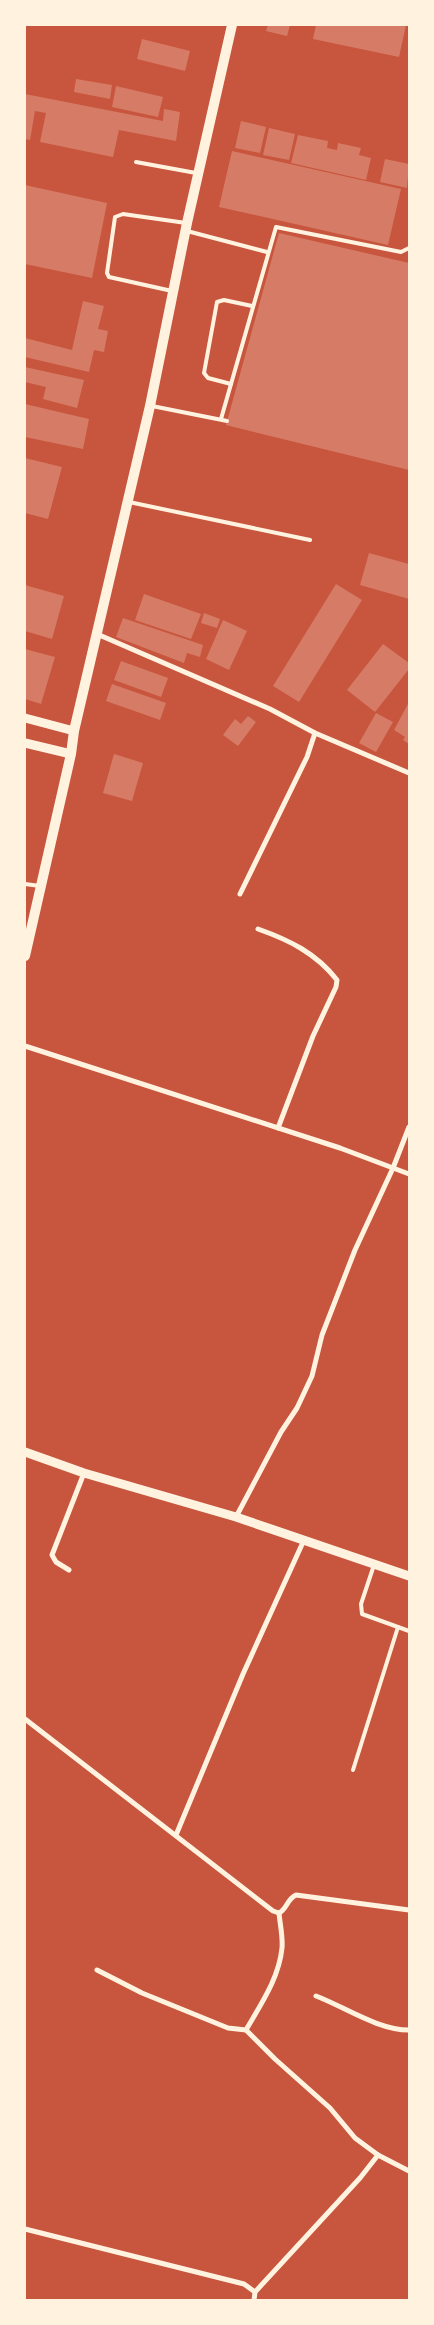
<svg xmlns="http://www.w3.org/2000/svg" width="434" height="2325" font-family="Roboto,sans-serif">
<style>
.building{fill:#d67c66}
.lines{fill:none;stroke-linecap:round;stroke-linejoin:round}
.service{stroke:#fff3e0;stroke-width:4}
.minor{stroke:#fff3e0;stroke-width:5}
.tertiary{stroke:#fff3e0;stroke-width:9}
.secondary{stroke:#fff3e0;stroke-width:10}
</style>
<rect width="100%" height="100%" fill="#c8553d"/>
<g class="building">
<path d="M268,25H290L287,36L266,31Z"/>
<path d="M316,25H406L399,57L313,39Z"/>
<path d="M142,39L190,51L185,71L137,59Z"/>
<path d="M76,79L112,85L110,99L74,92Z"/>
<path d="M116,86L163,97L158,117L112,107Z"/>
<path d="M25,94L163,121L164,109L180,112L176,141L119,130L113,157L40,142L46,113L35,111L30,140L25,139Z"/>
<path d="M241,121L266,127L260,153L235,148Z"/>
<path d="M269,128L295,134L289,160L263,155Z"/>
<path d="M298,135L328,141L327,148L337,150L338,143L361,148L359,155L371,158L366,180L291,163Z"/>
<path d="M232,151L401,189L388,245L219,207Z"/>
<path d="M385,159L409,164L407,188L380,182Z"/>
<path d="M25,185L107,203L92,278L25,264Z"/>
<path d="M279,233L409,263V470L226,425Z"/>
<path d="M83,301L104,306L98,329L108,331L104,352L94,350L89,372L25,357V338L72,350Z"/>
<path d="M25,367L84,380L77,408L43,399L46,387L25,382Z"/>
<path d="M25,404L89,419L83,449L25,437Z"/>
<path d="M25,458L62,467L48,519L25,513Z"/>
<path d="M369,553L409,564V599L360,585Z"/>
<path d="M336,584L362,600L299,702L273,686Z"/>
<path d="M25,585L64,596L52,639L25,631Z"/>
<path d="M144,594L201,614L191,639L135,620Z"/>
<path d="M204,613L220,619L217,628L201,623Z"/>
<path d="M123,618L203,645L200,657L187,653L184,663L116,637Z"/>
<path d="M223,620L247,631L229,670L206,659Z"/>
<path d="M383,644L409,663V669L375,712L347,690Z"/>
<path d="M25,649L55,657L41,704L25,699Z"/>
<path d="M121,661L168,678L161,697L114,680Z"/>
<path d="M112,684L166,703L160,720L106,701Z"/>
<path d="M409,702V744L403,740L405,737L394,730Z"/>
<path d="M376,713L393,722L376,752L359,743Z"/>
<path d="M248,716L256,722L238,746L223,735L235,719L241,724Z"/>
<path d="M114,754L143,763L132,801L103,793Z"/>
</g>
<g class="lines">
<g class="service">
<path d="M136,162L196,173"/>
<path d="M187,231L267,252"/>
<path d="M172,291L109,277L107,273L115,217L123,214L186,223"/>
<path d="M231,384L208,378L204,373L217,302L224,300L252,306"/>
<path d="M152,406L227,421"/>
<path d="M221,419L276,227L401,252L409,248"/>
<path d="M129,502L310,540"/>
<path d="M25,884L40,886"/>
<path d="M374,1565L361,1604L362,1614L409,1631"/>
<path d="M353,1770L398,1627"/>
</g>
<g class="minor">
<path d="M97,634L270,709L315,733L409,773"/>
<path d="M240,894L307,757L315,733"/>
<path d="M258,929C289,940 316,953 337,980L336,987L313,1036L278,1128"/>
<path d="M25,1046L340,1148L409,1174"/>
<path d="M236,1517L281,1432L297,1408L312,1376L322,1335L355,1250L393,1168L409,1127"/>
<path d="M69,1570L56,1562L52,1555L84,1473"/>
<path d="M25,1719L273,1911L279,1913C287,1909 287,1899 296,1895L409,1910"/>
<path d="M176,1835L243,1674L304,1540"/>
<path d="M97,1970L142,1993L228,2028L246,2030L275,2059L330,2108L355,2138L378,2155L409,2171"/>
<path d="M316,1996C345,2007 378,2030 409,2030"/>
<path d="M246,2030C261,2004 279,1978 282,1948C283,1937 280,1924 279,1913"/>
<path d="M25,2229L244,2284L255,2292L254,2300"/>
<path d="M255,2292L360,2178L378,2155"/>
</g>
<g class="tertiary">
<path d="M25,718L74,731"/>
<path d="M25,743L71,754"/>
<path d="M25,1452L84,1473L236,1517L409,1576"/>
</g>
<path class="secondary" d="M25,956L71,754L74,731L150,406L187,223L232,25"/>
</g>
<rect width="434" height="2325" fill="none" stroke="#fff3e0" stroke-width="52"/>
</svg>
